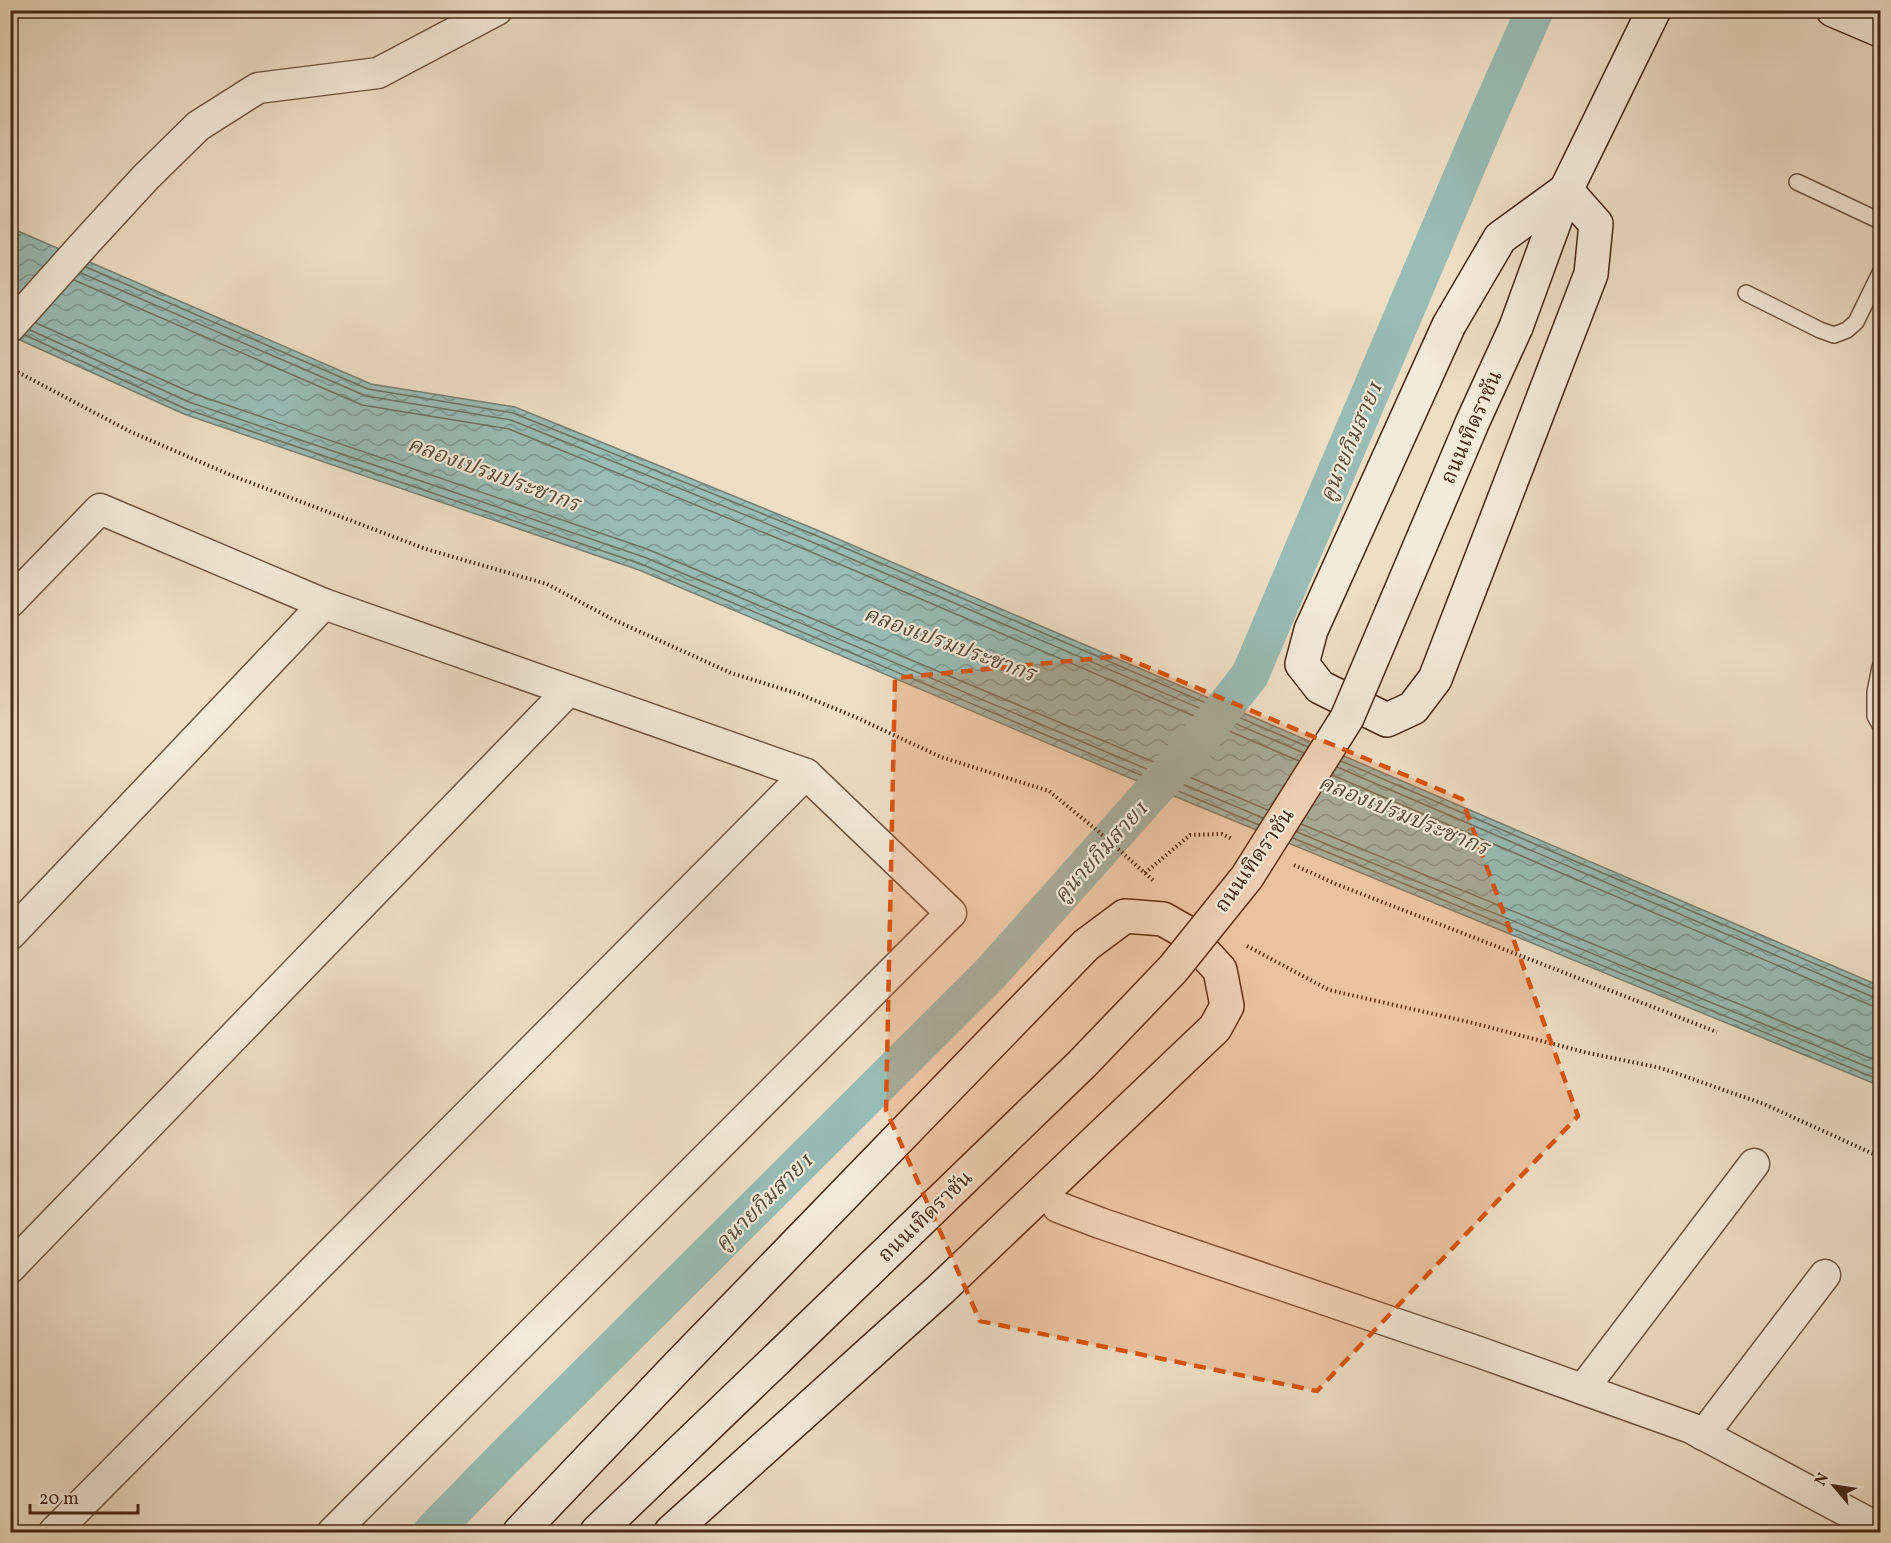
<svg xmlns="http://www.w3.org/2000/svg" width="1891" height="1543" font-family="Vollkorn,'Noto Serif Thai',serif">
<style>
.water{fill:url(#water-waves);stroke:#778075;stroke-width:1.5}
.lines{fill:none;stroke-linecap:round;stroke-linejoin:round}
.shore{stroke:#6e7264;stroke-width:1.5}
.canal{stroke:#99bcb5;stroke-width:38}
.lane-casing{stroke:#6e5540;stroke-width:18}
.street-casing{stroke:#6e5540;stroke-width:33}
.secondary-casing{stroke:#442714;stroke-width:36}
.path{stroke:#442714;stroke-width:4;stroke-dasharray:1.5 3;stroke-linecap:butt}
.lane{stroke:#f4ead9;stroke-width:15}
.street{stroke:#f4ead9;stroke-width:30}
.secondary{stroke:#f4ead9;stroke-width:33}
.secondary-bridge-casing{stroke:#442714;stroke-width:36;stroke-linecap:butt}
.secondary-bridge{stroke:#f4ead9;stroke-width:33}
.marked{fill:#d8540d;fill-opacity:0.2;stroke:#d8540d;stroke-width:4.5;stroke-dasharray:12 8;stroke-linejoin:round}
.labels{text-anchor:middle;stroke-width:4.5;stroke-linejoin:round;paint-order:stroke}
.street-label{font-size:21px;fill:#442714;stroke:#f4ead9}
.water-label{font-size:22px;font-style:italic;fill:#594c3c;stroke:#f4ead9}
</style>
<defs>
<pattern id="water-waves" width="16" height="10" patternUnits="userSpaceOnUse" patternTransform="scale(1.5)"><rect width="16" height="10" fill="#99bcb5"/><path d="M0 5q4-4 8 0t8 0" fill="none" stroke="#7e9992"/></pattern>
</defs>
<rect width="100%" height="100%" fill="#eedec5"/>
<filter id="stains"><feTurbulence type="fractalNoise" baseFrequency=".00333" numOctaves="4"/><feColorMatrix values="0 0 0 0 .2 0 0 0 0 .09 0 0 0 0 .02 0 0 0 .5 -.17"/></filter>
<radialGradient id="worn" r=".72"><stop offset=".6" stop-color="#630" stop-opacity="0"/><stop offset="1" stop-color="#630" stop-opacity=".3"/></radialGradient>
<path class="water" d="M11,228L371,384L515,407L817,530L1880,986V1086L1130,778L639,570L184,414L11,336Z"/>
<g class="lines">
<g class="shore">
<path d="M86,267L368,389L513,413L815,535L1308,747"/>
<path d="M81,273L366,396L511,420L812,542L1304,753"/>
<path d="M74,280L362,405L509,429L809,551L1299,761"/>
<path d="M36,323L192,393L647,549L1268,810"/>
<path d="M30,330L189,402L644,557L1263,818"/>
<path d="M25,335L186,409L641,564L1259,825"/>
<path d="M1341,761L1876,990L1880,991"/>
<path d="M1337,767L1873,997L1880,998"/>
<path d="M1332,775L1870,1005L1880,1007"/>
<path d="M1301,824L1880,1062"/>
<path d="M1297,832L1880,1072"/>
<path d="M1293,838L1880,1080"/>
</g>
<path class="canal" d="M432,1532L503,1459L990,974L1202,736L1250,675L1485,123L1535,10"/>
<g class="lane-casing">
<g id="lane">
<path d="M1797,182L1880,221"/>
<path d="M1746,293L1820,330L1834,335L1847,330L1856,322L1880,273"/>
<path d="M1880,667L1875,692V716L1880,725"/>
</g>
</g>
<g class="street-casing">
<g id="street">
<path d="M10,327L88,240L146,177L198,126L258,88L378,73L497,10"/>
<path d="M10,602L100,509L324,604L806,774L951,913L333,1532"/>
<path d="M10,935L324,604"/>
<path d="M1058,1207L1100,1223L1476,1351L1691,1428L1880,1529"/>
<path d="M10,1268L568,691"/>
<path d="M1583,1389L1754,1164"/>
<path d="M1703,1435L1825,1275"/>
<path d="M54,1532L806,774"/>
</g>
</g>
<g class="secondary-casing">
<g id="secondary">
<path d="M1833,10L1880,30"/>
<path d="M1566,190L1596,224L1591,274L1435,679L1413,708L1387,720L1320,687L1302,664L1311,630L1449,325L1500,238Z"/>
<path d="M1516,327L1566,190L1654,10"/>
<path d="M520,1532L679,1365L1086,945L1125,916L1163,919L1184,931L1220,970L1227,1006L1215,1028L941,1289L671,1532"/>
<path d="M597,1532L778,1358"/>
</g>
</g>
<g class="path">
<path d="M10,368L131,432L233,476L426,549L547,584L612,619L731,673L799,694L853,716L941,757L1049,791L1099,832L1155,882"/>
<path d="M1294,865L1336,884L1717,1032"/>
<path d="M1145,873L1190,835L1222,834L1232,839"/>
<path d="M1247,946L1329,990L1469,1022L1588,1053L1661,1068L1764,1104L1880,1157"/>
</g>
<use href="#lane" class="lane"/>
<use href="#street" class="street"/>
<use href="#secondary" class="secondary"/>
<g class="secondary-bridge-casing">
<path id="secondary-bridge" d="M778,1358L1082,1064L1173,969L1247,877L1347,718L1473,421L1516,327"/>
</g>
<use href="#secondary-bridge" class="secondary-bridge"/>
</g>
<path class="marked" d="M1121,656L1462,799L1578,1116L1317,1391L980,1321L886,1110L895,678Z"/>
<g class="labels">
<g class="street-label">
<text transform="translate(1471 427) rotate(-66)" y="7">ถนนเทิดราชัน</text>
<text transform="translate(1254 860) rotate(-55)" y="7">ถนนเทิดราชัน</text>
<text transform="translate(925 1216) rotate(-44)" y="7">ถนนเทิดราชัน</text>
</g>
<g class="water-label">
<text transform="translate(1350 441) rotate(-67)" y="8">คูนายกิมสาย 1</text>
<text transform="translate(494 473) rotate(20)" y="8">คลองเปรมประชากร</text>
<text transform="translate(950 643) rotate(20)" y="8">คลองเปรมประชากร</text>
<text transform="translate(1404 814) rotate(22)" y="8">คลองเปรมประชากร</text>
<text transform="translate(1100 851) rotate(-48)" y="8">คูนายกิมสาย 1</text>
<text transform="translate(763 1201) rotate(-45)" y="8">คูนายกิมสาย 1</text>
</g>
</g>
<rect width="1891" height="1543" fill="none" stroke="#eedec5" stroke-width="36"/>
<rect x="12" y="12" width="1867" height="1519" fill="none" stroke="#442714" stroke-width="3"/>
<rect x="18" y="18" width="1855" height="1507" fill="none" stroke="#442714" stroke-width="1.5"/>
<g transform="translate(1834 1486) rotate(299)" stroke="#f4ead9" stroke-width="4.5" paint-order="stroke">
<path d="M0-4.5L10 22L0 15L-10 22Z" fill="#442714"/>
<text y="-9" font-size="16" font-weight="bold" text-anchor="middle" fill="#442714">N</text>
</g>
<path d="M30 1504v9h108v-9" fill="none" stroke="#442714" stroke-width="3"/>
<text x="39" y="1504" font-size="18" fill="#442714" stroke="#f4ead9" stroke-width="4.5" paint-order="stroke">20 m</text>
<rect width="100%" height="100%" filter="url(#stains)"/>
<rect width="100%" height="100%" fill="url(#worn)"/>
</svg>
